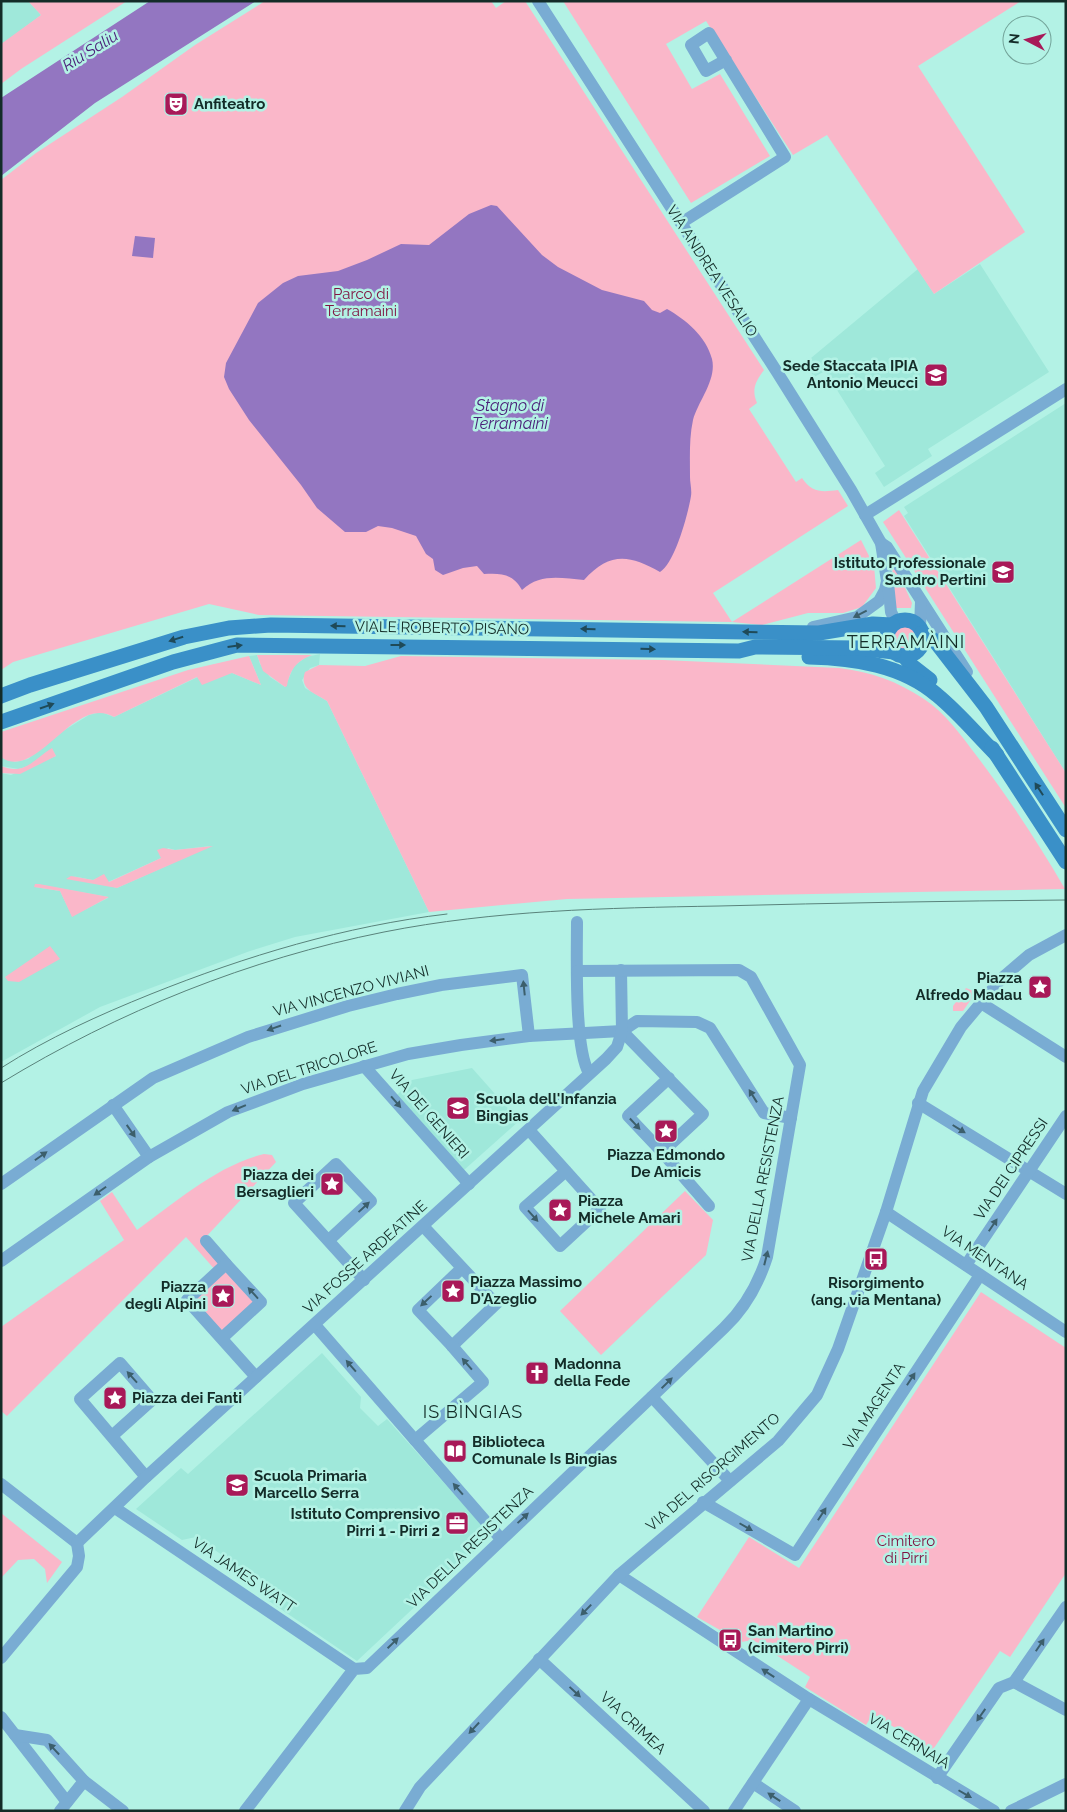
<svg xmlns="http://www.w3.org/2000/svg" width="1067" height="1812" font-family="Raleway,sans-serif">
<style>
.built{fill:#9fe8da;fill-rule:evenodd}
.green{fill:#fab7c9}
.water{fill:#9376c1}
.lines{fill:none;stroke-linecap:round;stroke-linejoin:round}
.street{stroke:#79acd3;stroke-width:12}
.secondary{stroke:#3a90c8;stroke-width:15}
.tram{stroke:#59837b;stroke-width:1}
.oneway{fill:#3c5f6c}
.oneway2{fill:#1f4a58}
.labels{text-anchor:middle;stroke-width:5;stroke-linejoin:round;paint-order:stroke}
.poi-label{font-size:15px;font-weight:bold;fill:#132c28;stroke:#b3f2e5;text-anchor:start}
.street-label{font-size:15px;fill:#132c28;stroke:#b3f2e5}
.park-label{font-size:15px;fill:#801543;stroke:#b3f2e5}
.water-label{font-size:16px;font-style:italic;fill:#4b2079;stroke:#b3f2e5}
.quarter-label{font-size:18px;letter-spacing:1px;fill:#132c28;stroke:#b3f2e5}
</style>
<rect width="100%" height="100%" fill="#b3f2e5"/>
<g class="built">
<path d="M1,1H28L41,15L1,45Z"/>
<path d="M980,264L1049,372L928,449L932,456L884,487L875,473L885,466L825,371L814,377L805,363L918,269L934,294Z"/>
<path d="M1066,403V773L904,516L908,513L904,507Z"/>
<path d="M320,654L319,665L310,668L302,680L305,688L327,701L429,912L295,937L250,951L100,1007L1,1062V773L11,775L56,756L52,749L31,765L19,769L1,766V757L15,762L28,759L63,731L89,715L101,712L114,717L198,677L232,673L261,685L249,656L257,655L260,664L270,677L285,687L294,666L306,657ZM211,846L117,888L72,876L93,880L104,875L108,882L161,858L168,848L175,850ZM36,884L108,897V898L72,916L60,891L35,887Z"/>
<path d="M472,1068L519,1121L464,1170L397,1095L412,1080Z"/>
<path d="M322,1353L361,1397L360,1408L378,1426L387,1419L487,1531L486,1540L357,1661L266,1599L264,1584L196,1537L182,1540L136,1509L181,1468L188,1474Z"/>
</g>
<g class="green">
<path d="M28,1H127L21,69L1,84V44L41,15Z"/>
<path d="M265,1H491L496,8L506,1H525L764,370C756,381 751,389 757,403L749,409L796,482L802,478C812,493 822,492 838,490L848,506L713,593L732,622L861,540L874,566L876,588L862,607L843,613H808L762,625L732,622L259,615L209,604L13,662L1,670V180L36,153L122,97L195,45Z"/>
<path d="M563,1H1021L918,66L1025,232L934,294L827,135L793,155L706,21L666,44L692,89L720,74L770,156L691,203Z"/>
<path d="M899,510L1066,773V808L883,522Z"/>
<path d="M891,557L912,603L911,608H896Z"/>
<circle cx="905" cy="638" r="18"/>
<path d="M257,655H312C296,661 290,670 287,686L285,687L263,671Z"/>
<path d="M249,656L261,685L232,673L202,685L197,677L114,717C74,693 36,783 1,757V732L188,670Z"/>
<path d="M401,656L663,660L839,668C871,672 897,681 924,699C945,713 961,735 976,755C1008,797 1038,842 1065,889L567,899L429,912L327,701C314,693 299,689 305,672L319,665L365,666Z"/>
<path d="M52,748L56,756L20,774L1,773V766C25,776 34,759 52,748Z"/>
<path d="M213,846L117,888L66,879L71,876L93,880L104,874L109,882L161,858L157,850L163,848L175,850Z"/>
<path d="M35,884H39L109,897L72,917L60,891L34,887Z"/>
<path d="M50,946L60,959L19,982L8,981L5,977Z"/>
<path d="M966,988L976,992L963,1011H953V1006Z"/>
<path d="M264,1154L272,1155L276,1162L204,1239L261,1302L222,1338L187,1300L217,1272L186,1237L7,1416L1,1411V1327L124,1240L100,1201L112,1192L137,1230C176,1202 216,1166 264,1154Z"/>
<path d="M685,1191L713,1220L706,1255L601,1355L560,1311Z"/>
<path d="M981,1292L1066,1348V1573L1010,1657L1000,1651L932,1751L873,1714L866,1725L805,1687L810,1677L753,1640L741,1642L697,1617L749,1537L799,1568Z"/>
<path d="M1,1513L62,1562L47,1583L45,1569L34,1559L18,1560L1,1578Z"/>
</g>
<g class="water">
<path d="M150,1H256L95,103L1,176V98Z"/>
<path d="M491,205L497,206L542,255L558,267L602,290L644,301L652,310L660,313L667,309C686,320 706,336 712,359C717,380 698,401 693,420C689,438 690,459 690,477C690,483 692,490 691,496C688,514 675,563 660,572C629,554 609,552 584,580C561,578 540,573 522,590C513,574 502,573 484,574L477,566L463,568L443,575L435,570L433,559L426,554L416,536L392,528L378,526L366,532H345L317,508L301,485L249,420L229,389L224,377L226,363L258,303L283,283L298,276L338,271L367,260L401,244L429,245L469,214Z"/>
<path d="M135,236L155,238L153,258L132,256Z"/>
</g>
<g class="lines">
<g class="street">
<path d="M538,1L777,372L851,490L881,543L887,581L885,590L879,601L857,617L813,627"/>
<path d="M681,223L785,157L709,33L691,45L706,71L726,60"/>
<path d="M865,515L1066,389"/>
<path d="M881,543L887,547L967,672"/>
<path d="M888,583L891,612L896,622"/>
<path d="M920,627L921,602"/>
<path d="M577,922C577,955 574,1048 589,1073"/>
<path d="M981,1003L1066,1057"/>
<path d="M622,1031L703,1114L662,1152L628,1116L669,1078"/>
<path d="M364,1066L469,1184"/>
<path d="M918,1103L1066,1194"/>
<path d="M113,1105L149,1157"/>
<path d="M529,1130L600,1209L560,1246L525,1207L566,1171"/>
<path d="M662,1152L709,1206"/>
<path d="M1,1184L153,1078L248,1037L348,1006L397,994L441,985L522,975L529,1036"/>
<path d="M886,1212L1066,1332"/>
<path d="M423,1226L496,1304L452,1346L418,1310L462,1268"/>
<path d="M329,1240L371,1201L336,1164L294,1203L364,1280"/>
<path d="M206,1241L226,1264"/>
<path d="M1,1261L149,1157L228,1112L303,1084L408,1054L461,1045L529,1036L622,1031L637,1021L697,1022L710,1028L764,1113L791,1118"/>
<path d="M966,1265L1066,1116"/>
<path d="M315,1325L501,1539"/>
<path d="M222,1338L261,1302L226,1264L187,1300L256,1377"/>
<path d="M652,1397L730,1481"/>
<path d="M112,1436L152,1400L120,1363L80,1399L146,1477"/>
<path d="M415,1440L483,1382L452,1346"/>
<path d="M1,1484L77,1543"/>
<path d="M703,1502L795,1555L980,1275"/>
<path d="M115,1508L354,1669"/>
<path d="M77,1543L146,1477L606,1059L617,1047L622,1031L621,970"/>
<path d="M619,1575L809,1699L994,1811"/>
<path d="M1,1658L77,1567L79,1556L77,1543"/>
<path d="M539,1659L704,1811"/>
<path d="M1014,1682L1066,1710"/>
<path d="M1,1717L67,1802"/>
<path d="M15,1735L47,1740L84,1781L123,1811"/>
<path d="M937,1778L999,1688L1014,1682L1066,1607"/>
<path d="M753,1783L795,1811"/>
<path d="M60,1811L84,1781"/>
<path d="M245,1811L354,1669L367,1668L724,1328C745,1308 758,1285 767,1257L800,1065L751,977L739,970L577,971"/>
<path d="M405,1811L420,1787L619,1575L778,1441L817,1395L838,1349L886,1212L923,1091L961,1027L1001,979L1029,955L1066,935"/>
<path d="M734,1811L809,1699"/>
<path d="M1011,1811L1066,1784"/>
</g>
<g class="secondary">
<circle cx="905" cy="638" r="18"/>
<path d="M922,633L935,641L986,707L1066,830"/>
<path d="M904,656L912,666L930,680"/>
<path d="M809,657C854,658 902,665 937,695C959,713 977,735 997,755"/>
<path d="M1,696L30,685L184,637L229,628L271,625L819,633L873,624L892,625"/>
<path d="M1,722L173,662L237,645L739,651L755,647L858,648L894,652"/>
<path d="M992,748L1066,862"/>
</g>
<g class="tram">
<path d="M1,1068C48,1038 99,1015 151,994C246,956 345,926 447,914"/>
<path d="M1,1083C119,1011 249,959 384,932C495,910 606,908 719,906C834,903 950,901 1066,900"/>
</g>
</g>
<defs><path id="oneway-solid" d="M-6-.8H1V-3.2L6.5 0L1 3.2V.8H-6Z" transform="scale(1.25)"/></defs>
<g class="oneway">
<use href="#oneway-solid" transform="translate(860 614) rotate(153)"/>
<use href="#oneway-solid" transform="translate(524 988) rotate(-96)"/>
<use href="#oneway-solid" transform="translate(274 1028) rotate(161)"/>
<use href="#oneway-solid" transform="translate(497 1040) rotate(173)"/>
<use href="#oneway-solid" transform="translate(753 1096) rotate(-122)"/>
<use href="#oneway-solid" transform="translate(396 1102) rotate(49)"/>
<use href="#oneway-solid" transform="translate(239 1108) rotate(157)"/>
<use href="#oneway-solid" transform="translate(635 1124) rotate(47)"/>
<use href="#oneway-solid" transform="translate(959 1129) rotate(32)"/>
<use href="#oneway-solid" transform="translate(131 1131) rotate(55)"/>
<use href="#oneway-solid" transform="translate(41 1156) rotate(-35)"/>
<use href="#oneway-solid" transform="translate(100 1191) rotate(145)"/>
<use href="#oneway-solid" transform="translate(364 1207) rotate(-43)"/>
<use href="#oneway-solid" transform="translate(533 1216) rotate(48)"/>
<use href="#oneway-solid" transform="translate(993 1225) rotate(-56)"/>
<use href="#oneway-solid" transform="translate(766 1258) rotate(-76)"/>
<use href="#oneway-solid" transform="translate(253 1293) rotate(-132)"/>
<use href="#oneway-solid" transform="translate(426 1301) rotate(137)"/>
<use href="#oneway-solid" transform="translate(467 1364) rotate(-131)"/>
<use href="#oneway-solid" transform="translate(351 1366) rotate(-131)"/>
<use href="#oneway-solid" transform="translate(132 1377) rotate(-132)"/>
<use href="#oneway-solid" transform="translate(911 1379) rotate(-57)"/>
<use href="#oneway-solid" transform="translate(667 1383) rotate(-44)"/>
<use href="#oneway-solid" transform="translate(458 1489) rotate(-131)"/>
<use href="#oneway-solid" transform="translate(822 1514) rotate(-57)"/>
<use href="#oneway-solid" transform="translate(523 1518) rotate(-43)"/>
<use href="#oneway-solid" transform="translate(746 1527) rotate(30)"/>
<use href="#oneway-solid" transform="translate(586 1610) rotate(134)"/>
<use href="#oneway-solid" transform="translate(393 1643) rotate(-44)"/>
<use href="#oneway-solid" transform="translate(1040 1645) rotate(-56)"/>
<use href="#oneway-solid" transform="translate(768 1673) rotate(-147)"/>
<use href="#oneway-solid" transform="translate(575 1692) rotate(43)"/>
<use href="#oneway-solid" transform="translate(981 1715) rotate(125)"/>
<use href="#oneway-solid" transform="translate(474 1728) rotate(133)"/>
<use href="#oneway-solid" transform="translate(54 1749) rotate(-133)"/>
<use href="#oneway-solid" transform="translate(965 1794) rotate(30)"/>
<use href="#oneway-solid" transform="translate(774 1797) rotate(-147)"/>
</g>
<g class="oneway2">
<use href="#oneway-solid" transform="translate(338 626) rotate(-179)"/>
<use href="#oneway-solid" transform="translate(588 629) rotate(-179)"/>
<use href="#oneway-solid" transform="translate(750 632) rotate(-179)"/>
<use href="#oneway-solid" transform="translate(176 639) rotate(163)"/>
<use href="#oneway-solid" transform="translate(398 645)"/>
<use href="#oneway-solid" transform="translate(235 646) rotate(-7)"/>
<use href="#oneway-solid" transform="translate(648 649) rotate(1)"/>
<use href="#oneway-solid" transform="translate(47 706) rotate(-19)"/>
<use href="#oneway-solid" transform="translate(1039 789) rotate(-123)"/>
</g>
<defs>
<g id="theatre-square" transform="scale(1.25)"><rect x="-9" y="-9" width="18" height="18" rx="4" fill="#a81958" stroke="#b3f2e5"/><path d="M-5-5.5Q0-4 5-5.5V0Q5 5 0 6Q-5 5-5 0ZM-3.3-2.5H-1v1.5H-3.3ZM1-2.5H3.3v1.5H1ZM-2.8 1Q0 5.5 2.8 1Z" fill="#fff"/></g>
<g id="school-square" transform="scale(1.25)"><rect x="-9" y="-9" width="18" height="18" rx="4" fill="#a81958" stroke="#b3f2e5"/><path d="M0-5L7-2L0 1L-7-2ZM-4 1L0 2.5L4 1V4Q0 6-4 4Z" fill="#fff"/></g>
<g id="sight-square" transform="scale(1.25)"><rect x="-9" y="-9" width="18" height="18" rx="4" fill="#a81958" stroke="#b3f2e5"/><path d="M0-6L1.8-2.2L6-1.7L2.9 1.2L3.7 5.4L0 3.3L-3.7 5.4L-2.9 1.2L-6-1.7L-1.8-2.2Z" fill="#fff"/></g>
<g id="bus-square" transform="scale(1.25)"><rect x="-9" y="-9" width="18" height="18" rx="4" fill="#a81958" stroke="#b3f2e5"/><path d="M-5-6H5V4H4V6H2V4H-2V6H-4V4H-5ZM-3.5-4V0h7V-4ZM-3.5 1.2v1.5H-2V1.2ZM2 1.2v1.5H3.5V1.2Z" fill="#fff"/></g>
<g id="church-square" transform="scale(1.25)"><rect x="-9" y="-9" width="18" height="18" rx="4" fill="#a81958" stroke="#b3f2e5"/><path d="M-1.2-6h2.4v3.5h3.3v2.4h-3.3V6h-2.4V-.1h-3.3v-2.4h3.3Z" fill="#fff"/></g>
<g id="library-square" transform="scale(1.25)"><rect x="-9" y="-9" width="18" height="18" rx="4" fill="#a81958" stroke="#b3f2e5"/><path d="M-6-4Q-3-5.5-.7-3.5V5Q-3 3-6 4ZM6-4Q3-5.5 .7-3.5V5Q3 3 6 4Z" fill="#fff"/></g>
<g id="office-square" transform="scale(1.25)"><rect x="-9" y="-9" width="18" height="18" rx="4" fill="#a81958" stroke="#b3f2e5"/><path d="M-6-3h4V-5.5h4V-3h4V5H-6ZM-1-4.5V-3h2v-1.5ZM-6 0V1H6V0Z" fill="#fff"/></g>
</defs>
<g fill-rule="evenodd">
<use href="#theatre-square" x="176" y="104"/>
<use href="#school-square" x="936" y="375"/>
<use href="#school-square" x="1003" y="572"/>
<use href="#sight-square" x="1040" y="987"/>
<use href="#school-square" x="458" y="1108"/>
<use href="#sight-square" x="666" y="1131"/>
<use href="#sight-square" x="332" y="1184"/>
<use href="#sight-square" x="560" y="1210"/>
<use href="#bus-square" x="876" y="1259"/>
<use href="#sight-square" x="453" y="1291"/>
<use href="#sight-square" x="223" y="1296"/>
<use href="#church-square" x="537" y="1373"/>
<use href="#sight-square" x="115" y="1398"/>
<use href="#library-square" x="455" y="1451"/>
<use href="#school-square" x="237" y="1485"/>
<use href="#office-square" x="457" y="1523"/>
<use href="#bus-square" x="730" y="1640"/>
</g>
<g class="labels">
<g class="poi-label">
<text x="194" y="109">Anfiteatro</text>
<text x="918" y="371" text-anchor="end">Sede Staccata IPIA<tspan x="918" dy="17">Antonio Meucci</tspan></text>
<text x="986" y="568" text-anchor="end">Istituto Professionale<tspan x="986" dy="17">Sandro Pertini</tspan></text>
<text x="1022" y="983" text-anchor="end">Piazza<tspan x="1022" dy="17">Alfredo Madau</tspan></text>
<text x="476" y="1104">Scuola dell'Infanzia<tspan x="476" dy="17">Bingias</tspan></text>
<text x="666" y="1160" text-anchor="middle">Piazza Edmondo<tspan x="666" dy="17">De Amicis</tspan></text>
<text x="314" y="1180" text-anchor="end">Piazza dei<tspan x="314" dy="17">Bersaglieri</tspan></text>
<text x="578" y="1206">Piazza<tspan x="578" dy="17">Michele Amari</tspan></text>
<text x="470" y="1287">Piazza Massimo<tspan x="470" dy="17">D'Azeglio</tspan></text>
<text x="876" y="1288" text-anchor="middle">Risorgimento<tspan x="876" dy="17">(ang. via Mentana)</tspan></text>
<text x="206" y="1292" text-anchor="end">Piazza<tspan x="206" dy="17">degli Alpini</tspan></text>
<text x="554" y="1369">Madonna<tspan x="554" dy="17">della Fede</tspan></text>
<text x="132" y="1403">Piazza dei Fanti</text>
<text x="472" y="1447">Biblioteca<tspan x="472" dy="17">Comunale Is Bingias</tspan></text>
<text x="254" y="1481">Scuola Primaria<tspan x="254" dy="17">Marcello Serra</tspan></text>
<text x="440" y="1519" text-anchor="end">Istituto Comprensivo<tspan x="440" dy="17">Pirri 1 - Pirri 2</tspan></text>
<text x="748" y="1636">San Martino<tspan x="748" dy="17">(cimitero Pirri)</tspan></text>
</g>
<g class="street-label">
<text transform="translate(712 271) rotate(57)" y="5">VIA ANDREA VESALIO</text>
<text transform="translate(442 628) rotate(1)" y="5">VIALE ROBERTO PISANO</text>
<text transform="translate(351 991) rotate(-15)" y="5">VIA VINCENZO VIVIANI</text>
<text transform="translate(309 1068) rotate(-18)" y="5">VIA DEL TRICOLORE</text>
<text transform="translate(429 1114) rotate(49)" y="5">VIA DEI GENIERI</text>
<text transform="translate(1011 1169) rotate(-56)" y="5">VIA DEI CIPRESSI</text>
<text transform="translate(763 1179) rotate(-79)" y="5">VIA DELLA RESISTENZA</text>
<text transform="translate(365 1257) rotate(-42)" y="5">VIA FOSSE ARDEATINE</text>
<text transform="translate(985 1258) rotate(34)" y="5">VIA MENTANA</text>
<text transform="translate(874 1406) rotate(-57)" y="5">VIA MAGENTA</text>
<text transform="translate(713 1472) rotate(-41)" y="5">VIA DEL RISORGIMENTO</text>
<text transform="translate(470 1547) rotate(-44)" y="5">VIA DELLA RESISTENZA</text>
<text transform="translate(244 1575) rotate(34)" y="5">VIA JAMES WATT</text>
<text transform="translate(633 1723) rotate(43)" y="5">VIA CRIMEA</text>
<text transform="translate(909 1741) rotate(31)" y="5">VIA CERNAIA</text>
</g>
<g class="park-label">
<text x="361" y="299">Parco di<tspan x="361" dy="17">Terramaini</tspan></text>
<text x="906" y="1546">Cimitero<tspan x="906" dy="17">di Pirri</tspan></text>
</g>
<g class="water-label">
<text transform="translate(90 50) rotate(-32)" y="6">Riu Saliu</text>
<text x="510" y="411">Stagno di<tspan x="510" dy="18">Terramaini</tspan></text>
</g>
<g class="quarter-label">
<text x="906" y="648">TERRAMÀINI</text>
<text x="473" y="1418">IS BÌNGIAS</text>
</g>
</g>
<rect width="1067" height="1812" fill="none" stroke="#132c28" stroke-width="5"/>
<g transform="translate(1027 40) rotate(276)"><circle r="24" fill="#b3f2e5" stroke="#73a399"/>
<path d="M0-4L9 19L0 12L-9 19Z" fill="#a81958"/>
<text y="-8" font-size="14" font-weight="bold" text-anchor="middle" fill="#132c28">N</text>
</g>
</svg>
